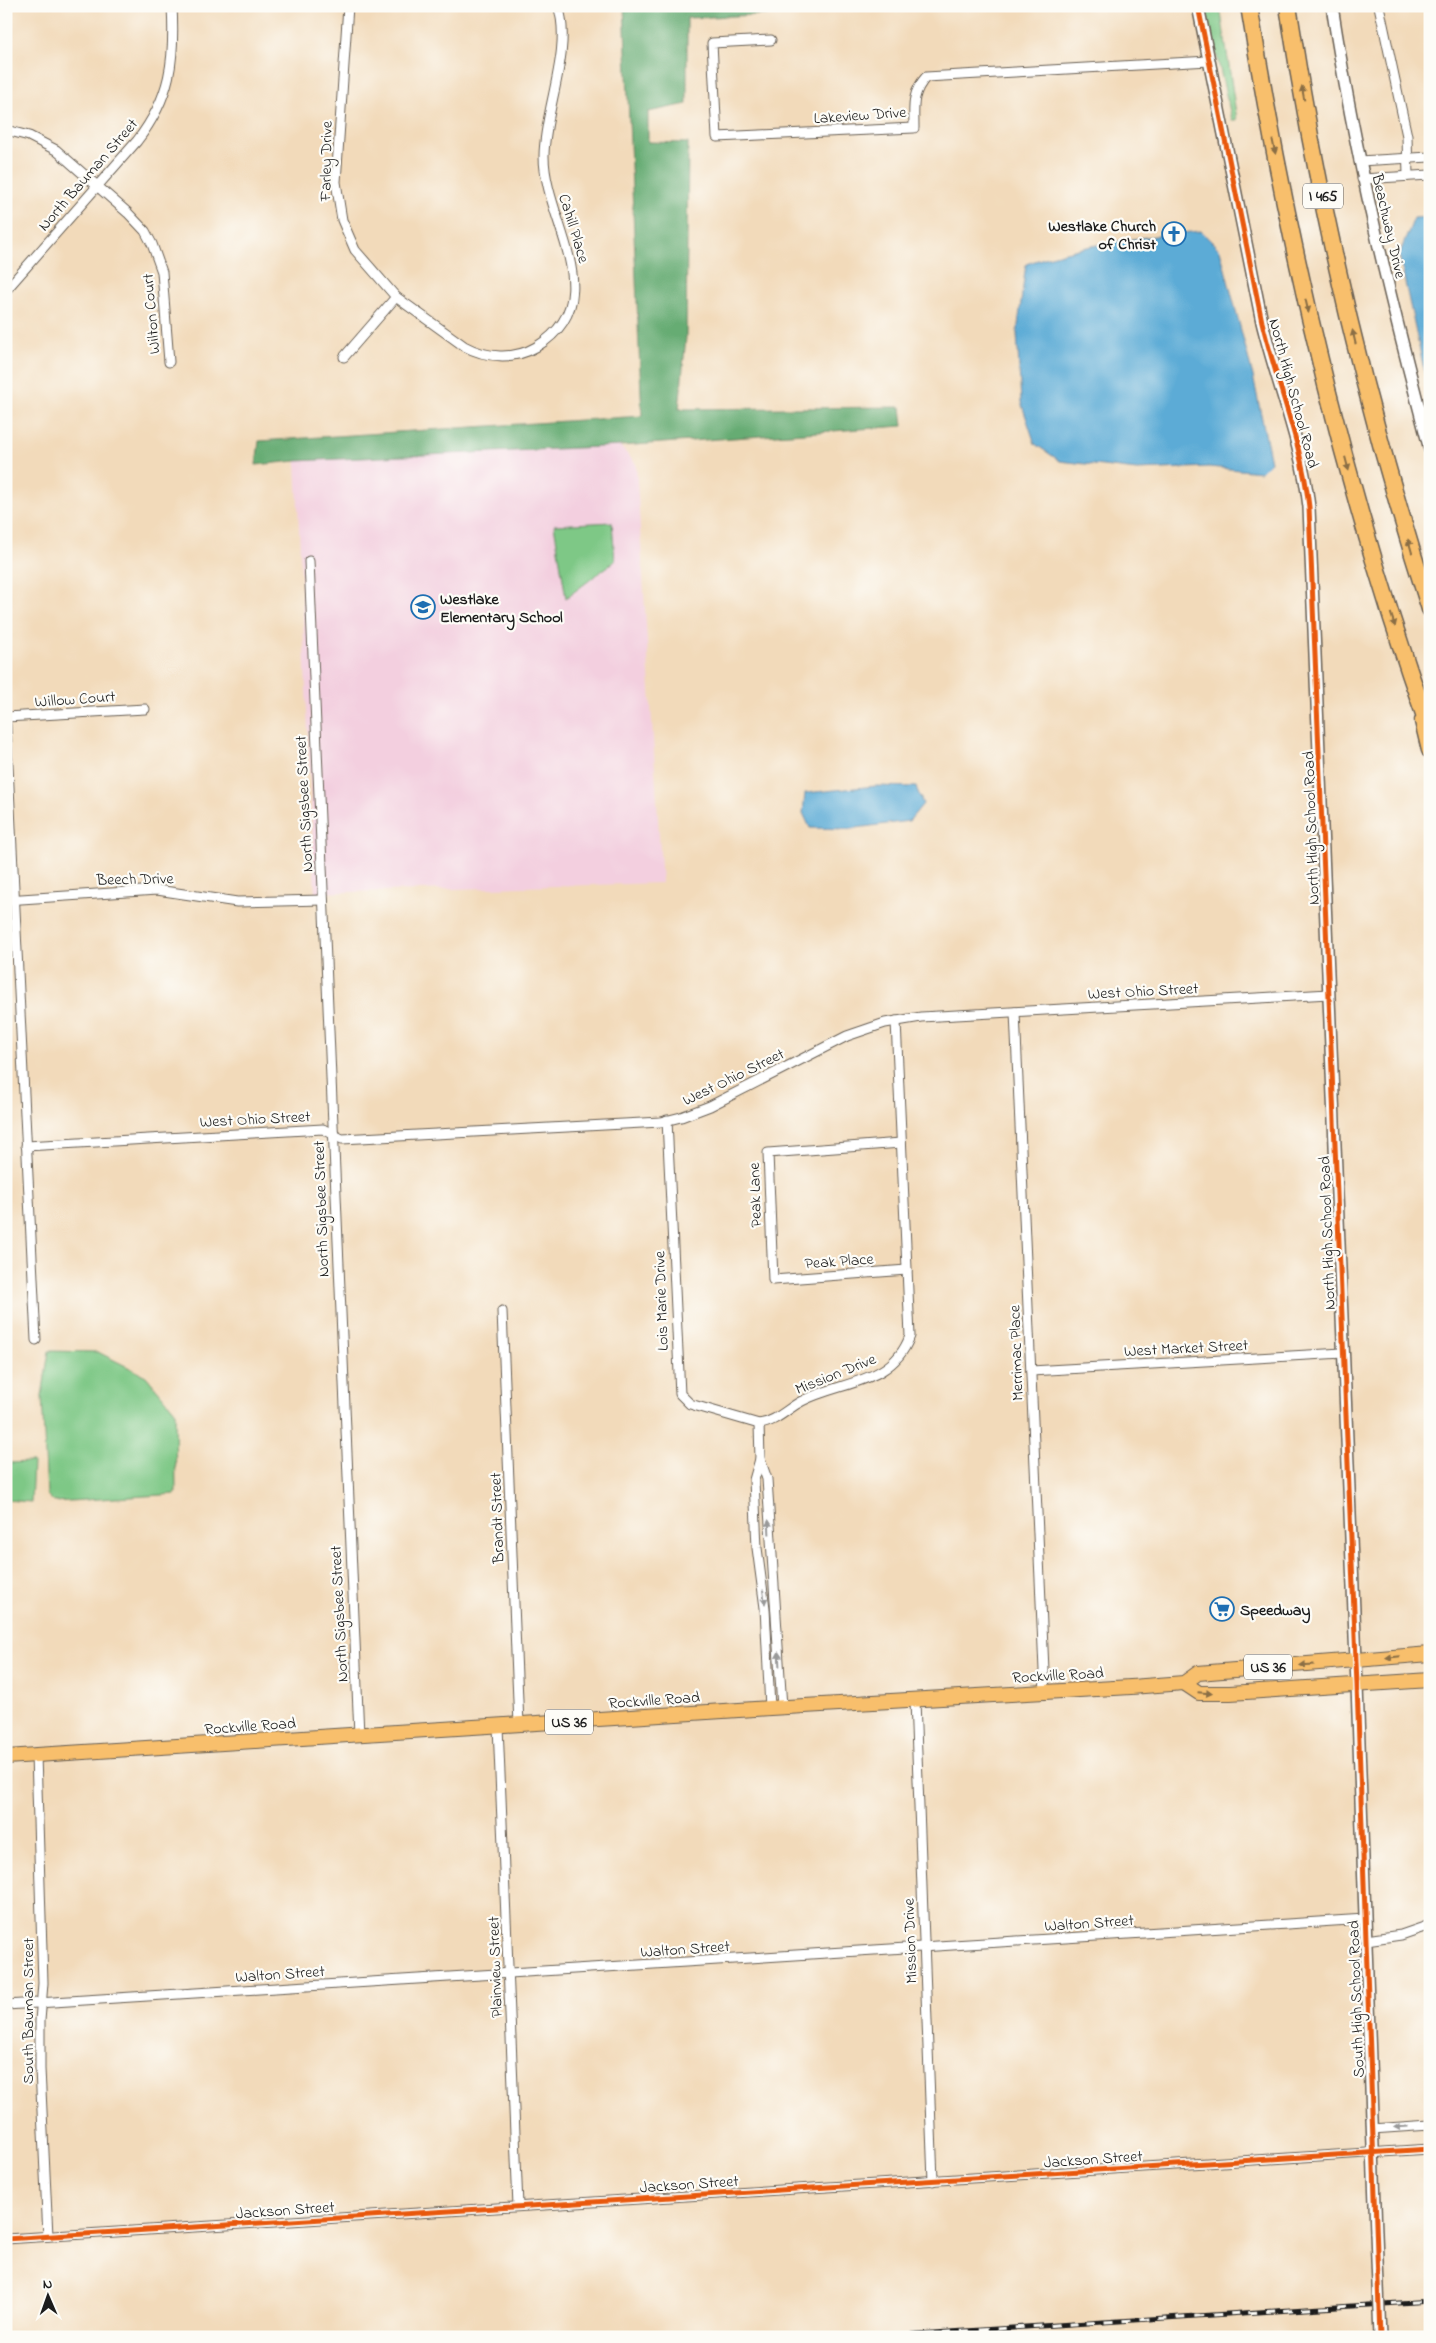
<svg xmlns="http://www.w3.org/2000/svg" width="1436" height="2343" font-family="'Indie Flower',sans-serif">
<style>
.built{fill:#f3cfdf}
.green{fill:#7ec886;stroke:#4d7251}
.forest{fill:#66ac73;stroke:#416448}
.water{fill:#5cabd6;stroke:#3c6479}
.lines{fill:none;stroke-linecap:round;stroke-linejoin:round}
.minor-casing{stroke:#675e53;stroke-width:11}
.tertiary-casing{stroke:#675e53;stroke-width:14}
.primary-casing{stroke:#675e53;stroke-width:16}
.motorway-casing{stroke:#675e53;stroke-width:19}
.minor{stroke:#fff;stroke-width:9}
.tertiary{stroke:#fff;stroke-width:11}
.primary{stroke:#f8bf6c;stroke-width:14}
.motorway{stroke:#f8bf6c;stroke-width:16}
.rail-casing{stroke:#1c1c1c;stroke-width:5}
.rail{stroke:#fdfcf7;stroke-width:3;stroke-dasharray:9;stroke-linecap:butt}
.tertiary-bridge-casing{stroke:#675e53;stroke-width:14;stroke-linecap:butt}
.tertiary-bridge{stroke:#fff;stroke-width:11}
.cycleway-casing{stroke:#fdfcf7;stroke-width:8}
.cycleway{stroke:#e8590c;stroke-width:5}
.oneway{fill:#8a6e44}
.oneway2{fill:#999}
.labels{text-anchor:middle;stroke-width:4.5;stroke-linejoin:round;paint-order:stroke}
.shield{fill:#fdfcf7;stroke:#605f5e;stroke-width:1}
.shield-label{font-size:15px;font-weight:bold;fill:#1c1c1c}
.street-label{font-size:16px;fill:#1c1c1c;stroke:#fdfcf7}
.poi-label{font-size:16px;font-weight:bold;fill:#1c1c1c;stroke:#fdfcf7;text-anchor:start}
</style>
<rect width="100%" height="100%" fill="#fdfcf7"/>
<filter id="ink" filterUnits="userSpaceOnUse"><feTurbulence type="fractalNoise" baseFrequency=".02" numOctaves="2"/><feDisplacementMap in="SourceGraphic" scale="10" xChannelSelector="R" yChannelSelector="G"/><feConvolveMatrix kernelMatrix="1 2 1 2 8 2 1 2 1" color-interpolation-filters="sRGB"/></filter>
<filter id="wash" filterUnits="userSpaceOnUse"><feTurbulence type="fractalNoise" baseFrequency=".0096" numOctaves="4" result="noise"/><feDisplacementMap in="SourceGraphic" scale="20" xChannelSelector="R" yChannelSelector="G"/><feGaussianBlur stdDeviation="1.12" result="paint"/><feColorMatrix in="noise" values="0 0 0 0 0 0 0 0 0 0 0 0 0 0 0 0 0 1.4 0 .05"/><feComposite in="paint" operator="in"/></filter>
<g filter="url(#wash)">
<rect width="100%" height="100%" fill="#f2daba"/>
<path class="built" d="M620,446L636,464L662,883L315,893L296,461Z"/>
<g class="green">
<path d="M1205,6H1220L1237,120H1232Z"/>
<path d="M612,522L615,561L566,598L554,525Z"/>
<path d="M49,1351L98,1352L146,1376L175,1411L176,1494L54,1502L47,1495L42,1396Z"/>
<path d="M33,1462L31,1502L6,1500V1463Z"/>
</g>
<path class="forest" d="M624,6H781V14L687,18V104L648,112V142L688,143L686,337L679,409L901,407L903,426L620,446L296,461L256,465L259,441L642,416Z"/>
<g class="water">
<path d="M1430,217V397L1399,255L1414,218Z"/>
<path d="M1201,231L1220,250L1253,376L1271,462L1261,472L1209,467L1137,470L1060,461L1035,444L1021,402L1017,333L1026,264C1083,244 1141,237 1201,231Z"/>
<path d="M876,786L916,787L923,804L909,821L848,829L810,828L803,813L805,793Z"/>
</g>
</g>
<g filter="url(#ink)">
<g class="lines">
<g class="minor-casing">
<g id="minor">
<path d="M348,6L336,182L342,220L355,250L396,297L464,346C486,358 514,360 536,347C614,300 544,221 544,156C544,111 573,48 558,6"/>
<path d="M1379,6L1407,136L1408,176"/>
<path d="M771,40L712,43L717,137L914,128C914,107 911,94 926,77L1209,61"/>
<path d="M6,130L29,136L56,150L128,213L145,231L152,244L162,272L169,362"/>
<path d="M1359,161L1430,157"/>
<path d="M1362,179L1430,175"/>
<path d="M6,290L137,141C171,97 175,60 172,6"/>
<path d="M344,357L396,297"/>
<path d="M309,561L359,1735"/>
<path d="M6,717L145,709"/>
<path d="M6,725L36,1340"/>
<path d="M6,900L157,890L237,902L323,900"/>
<path d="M1015,1012L1045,1693"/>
<path d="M667,1120L680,1394L690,1404L759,1424C776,1422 788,1408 802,1401C841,1381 893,1384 910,1336L896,1021"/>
<path d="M901,1143L768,1153L773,1280L907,1270"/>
<path d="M26,1146L323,1129L342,1139L661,1122L681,1117L710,1106L847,1036L885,1023L921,1017L1329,994"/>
<path d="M502,1311L519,1725"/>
<path d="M1031,1371L1343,1353"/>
<path d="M759,1424L760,1459L754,1480L757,1548L765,1608L770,1708"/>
<path d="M760,1459L767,1479L782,1707"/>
<path d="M915,1700L933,2181"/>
<path d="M498,1726L518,2206"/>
<path d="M36,1755L43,1983L40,2021V2069L48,2236"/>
<path d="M1366,1940L1401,1935L1430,1925"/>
<path d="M6,2005L1365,1919"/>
<path d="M1372,2129L1430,2125"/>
<path d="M6,2239L1430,2149"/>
</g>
</g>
<g class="tertiary-casing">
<g id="tertiary">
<path d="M1198,6L1262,322C1277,384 1302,443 1309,507L1357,1685L1376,2233"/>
<path d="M1332,6C1355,157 1391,303 1430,450"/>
</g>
</g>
<g class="primary-casing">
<g id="primary">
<path d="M1184,1683L1199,1693H1230L1430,1680"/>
<path d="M6,1757L770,1708L1131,1687L1184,1683L1198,1673L1430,1654"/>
</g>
</g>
<g class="motorway-casing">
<g id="motorway">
<path d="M1249,6C1289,252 1346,497 1430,731"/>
<path d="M1288,6C1319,210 1367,413 1430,609"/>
<path d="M1423,721L1430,750"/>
</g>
</g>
<use href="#minor" class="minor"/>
<use href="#tertiary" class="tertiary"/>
<use href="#primary" class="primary"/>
<use href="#motorway" class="motorway"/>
<g class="rail-casing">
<path id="rail" d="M871,2337L1430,2301"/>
</g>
<use href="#rail" class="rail"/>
<g class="tertiary-bridge-casing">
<path id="tertiary-bridge" d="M1376,2233L1380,2337"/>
</g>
<use href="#tertiary-bridge" class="tertiary-bridge"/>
<g class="cycleway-casing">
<g id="cycleway">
<path d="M1198,6L1262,322C1277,384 1302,443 1309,507L1357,1685L1380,2337"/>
<path d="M6,2239L1430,2149"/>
</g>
</g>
<use href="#cycleway" class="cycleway"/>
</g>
<defs><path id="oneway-solid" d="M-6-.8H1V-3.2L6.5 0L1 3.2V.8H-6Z" transform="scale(1.25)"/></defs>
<g class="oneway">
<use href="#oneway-solid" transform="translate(1303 93) rotate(-100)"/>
<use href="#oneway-solid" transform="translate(1274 147) rotate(78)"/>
<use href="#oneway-solid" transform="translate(1307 306) rotate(77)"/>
<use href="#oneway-solid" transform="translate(1354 337) rotate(-103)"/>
<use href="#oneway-solid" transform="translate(1347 464) rotate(75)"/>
<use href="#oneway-solid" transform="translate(1410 546) rotate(-106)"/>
<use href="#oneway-solid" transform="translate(1393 620) rotate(72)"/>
<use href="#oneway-solid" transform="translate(1393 1657) rotate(174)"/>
<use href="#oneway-solid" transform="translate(1307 1665) rotate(176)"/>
<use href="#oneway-solid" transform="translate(1205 1693) rotate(5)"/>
</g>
<g class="oneway2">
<use href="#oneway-solid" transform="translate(769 1527) rotate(-93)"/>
<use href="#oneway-solid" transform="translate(764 1597) rotate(82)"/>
<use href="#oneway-solid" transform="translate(779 1659) rotate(-93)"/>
<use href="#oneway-solid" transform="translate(1401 2127) rotate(176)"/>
</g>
</g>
<defs>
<g id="church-ring" transform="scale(1.25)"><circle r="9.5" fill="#fdfcf7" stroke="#1f6fb2" stroke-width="1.5"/><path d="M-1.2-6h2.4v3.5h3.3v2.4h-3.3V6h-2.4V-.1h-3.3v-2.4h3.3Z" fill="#1f6fb2"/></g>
<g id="school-ring" transform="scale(1.25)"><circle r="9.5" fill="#fdfcf7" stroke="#1f6fb2" stroke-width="1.5"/><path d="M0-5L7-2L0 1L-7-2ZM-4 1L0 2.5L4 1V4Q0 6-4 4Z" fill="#1f6fb2"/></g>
<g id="supermarket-ring" transform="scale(1.25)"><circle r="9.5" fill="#fdfcf7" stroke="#1f6fb2" stroke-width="1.5"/><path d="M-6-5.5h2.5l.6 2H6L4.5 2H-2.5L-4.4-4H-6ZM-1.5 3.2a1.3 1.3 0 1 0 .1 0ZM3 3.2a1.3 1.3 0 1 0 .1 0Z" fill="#1f6fb2"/></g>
</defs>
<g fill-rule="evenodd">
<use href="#church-ring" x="1174" y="234"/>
<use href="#school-ring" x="423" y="607"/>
<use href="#supermarket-ring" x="1222" y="1609"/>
</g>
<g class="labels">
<g class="shield">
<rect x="1303" y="183.5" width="40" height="25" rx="4"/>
<rect x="1244" y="1654.5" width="48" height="25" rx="4"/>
<rect x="545" y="1709.5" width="48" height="25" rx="4"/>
</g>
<g class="shield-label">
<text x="1323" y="201">I 465</text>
<text x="1268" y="1672">US 36</text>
<text x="569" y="1727">US 36</text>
</g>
<g class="street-label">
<text transform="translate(860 114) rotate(-4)" y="6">Lakeview Drive</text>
<text transform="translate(325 161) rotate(-89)" y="6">Farley Drive</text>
<text transform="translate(87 174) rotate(-49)" y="6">North Bauman Street</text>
<text transform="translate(1390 226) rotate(77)" y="6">Beachway Drive</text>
<text transform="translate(575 228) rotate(73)" y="6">Cahill Place</text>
<text transform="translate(150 314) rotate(-95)" y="6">Wilton Court</text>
<text transform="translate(1295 393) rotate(75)" y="6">North High School Road</text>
<text transform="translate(75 698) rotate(-4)" y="6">Willow Court</text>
<text transform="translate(303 804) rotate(-93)" y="6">North Sigsbee Street</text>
<text transform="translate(1310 828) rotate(-92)" y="6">North High School Road</text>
<text transform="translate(135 878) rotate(-1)" y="6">Beech Drive</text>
<text transform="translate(1143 990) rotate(-3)" y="6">West Ohio Street</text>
<text transform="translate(733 1076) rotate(-26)" y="6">West Ohio Street</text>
<text transform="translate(255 1118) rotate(-3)" y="6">West Ohio Street</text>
<text transform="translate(754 1195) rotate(-92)" y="6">Peak Lane</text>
<text transform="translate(320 1209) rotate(-92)" y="6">North Sigsbee Street</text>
<text transform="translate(1326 1233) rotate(-92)" y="6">North High School Road</text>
<text transform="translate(839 1260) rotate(-4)" y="6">Peak Place</text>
<text transform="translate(660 1301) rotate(-92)" y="6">Lois Marie Drive</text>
<text transform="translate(1186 1347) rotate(-3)" y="6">West Market Street</text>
<text transform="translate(1015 1353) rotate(-92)" y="6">Merrimac Place</text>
<text transform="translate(835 1373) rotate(-22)" y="6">Mission Drive</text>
<text transform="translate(496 1518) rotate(-92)" y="6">Brandt Street</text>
<text transform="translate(338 1614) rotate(-93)" y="6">North Sigsbee Street</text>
<text transform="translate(1058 1674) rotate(-3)" y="6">Rockville Road</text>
<text transform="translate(654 1699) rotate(-4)" y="6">Rockville Road</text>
<text transform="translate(250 1725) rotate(-4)" y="6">Rockville Road</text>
<text transform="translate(1089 1922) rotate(-4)" y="6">Walton Street</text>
<text transform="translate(909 1941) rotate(-92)" y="6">Mission Drive</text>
<text transform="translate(685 1948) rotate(-4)" y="6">Walton Street</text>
<text transform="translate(494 1967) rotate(-92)" y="6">Plainview Street</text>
<text transform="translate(280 1973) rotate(-4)" y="6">Walton Street</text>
<text transform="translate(1355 1999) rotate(-92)" y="6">South High School Road</text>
<text transform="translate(27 2011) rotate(-90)" y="6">South Bauman Street</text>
<text transform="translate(1093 2158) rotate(-4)" y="6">Jackson Street</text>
<text transform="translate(689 2183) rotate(-4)" y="6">Jackson Street</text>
<text transform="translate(285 2209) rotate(-4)" y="6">Jackson Street</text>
</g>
<g class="poi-label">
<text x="1156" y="231" text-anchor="end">Westlake Church<tspan x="1156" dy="18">of Christ</tspan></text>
<text x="440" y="604">Westlake<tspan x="440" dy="18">Elementary School</tspan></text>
<text x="1240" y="1615">Speedway</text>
</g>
</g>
<rect width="1436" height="2343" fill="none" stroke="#fdfcf7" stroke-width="25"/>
<g transform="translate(48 2296) rotate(358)" stroke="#fdfcf7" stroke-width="4" paint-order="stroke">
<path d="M0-4L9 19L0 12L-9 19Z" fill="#1c1c1c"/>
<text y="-8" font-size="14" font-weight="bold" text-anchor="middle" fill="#1c1c1c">N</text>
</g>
</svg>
